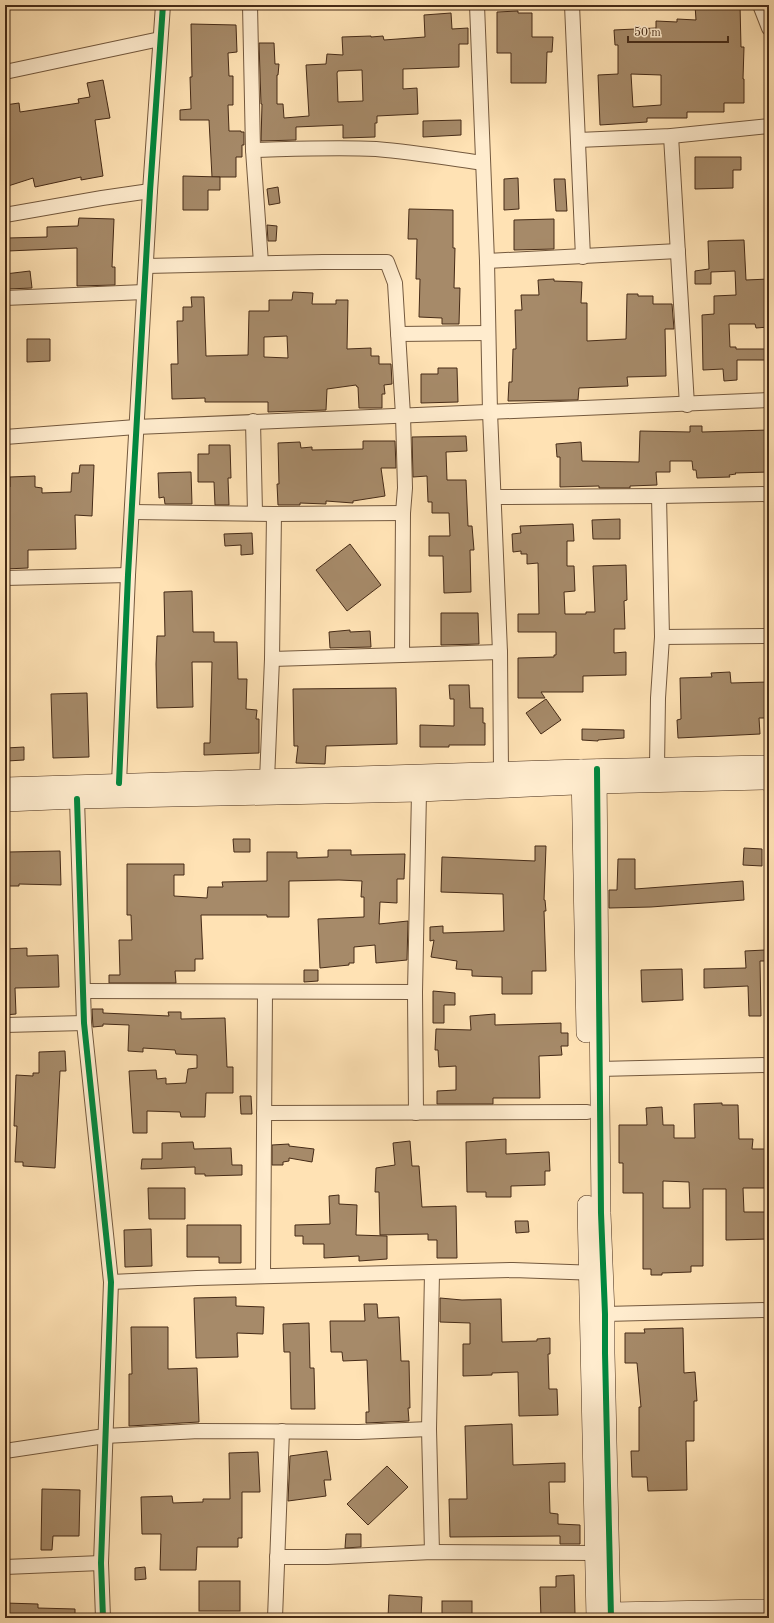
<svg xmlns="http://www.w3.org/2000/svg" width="774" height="1623" font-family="'Old Standard TT',serif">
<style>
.building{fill:#a68a69;stroke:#462b17;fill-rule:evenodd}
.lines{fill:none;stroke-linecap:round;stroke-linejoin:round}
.street-casing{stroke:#74593e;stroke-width:16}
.secondary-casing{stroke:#462b17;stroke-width:20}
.street{stroke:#ffecce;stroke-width:14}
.secondary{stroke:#ffecce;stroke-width:19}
.cycleway-casing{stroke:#ffecce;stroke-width:8}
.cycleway{stroke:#00873e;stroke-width:6}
</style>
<rect width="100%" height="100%" fill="#ffe2b4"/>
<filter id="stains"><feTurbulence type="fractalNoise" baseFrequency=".005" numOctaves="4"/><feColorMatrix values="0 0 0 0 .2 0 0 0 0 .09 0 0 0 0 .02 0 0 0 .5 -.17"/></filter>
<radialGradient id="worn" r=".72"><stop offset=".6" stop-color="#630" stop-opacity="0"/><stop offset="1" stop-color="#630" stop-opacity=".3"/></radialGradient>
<g class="building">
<path d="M695,5H740L741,47H744L743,79H744V103H724V112H687V118H647V122L600,125L598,75L618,74V45H615L614,30L656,28V21L677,22V19L696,20ZM631,74L661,75V105L633,107Z"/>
<path d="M518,11V13H532V37H553L552,52H547L546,83H511V53H497V12Z"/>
<path d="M451,13L452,29L468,28V44H459V67L403,69V89L417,88L418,114L377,116V123H375V137L343,138V125L296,127V140L261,141L262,104H261L259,43H274L275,64H279L278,75H277V104H283L284,118L309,116L306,65L326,64L327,54L343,55L342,37L371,36V37L383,36L384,40L425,37L424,15ZM362,70L363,101L338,102L337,73L338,71Z"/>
<path d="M191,24L236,25L237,52L228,53L229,76H233V105H228L229,131H241V132H244V145H242V157H236V177H212L209,120H180V110L191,109L190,77H192Z"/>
<path d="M103,80L110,118L95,120L103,176L81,180V177L35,187L33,178L5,187V105L19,103L20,112L79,103L78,99L90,97L87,83Z"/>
<path d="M461,120V135L423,137V121Z"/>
<path d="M695,157H741V170H733V188L695,189Z"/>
<path d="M183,176L220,177V190H208V210H183Z"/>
<path d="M518,178L519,209L504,210V179Z"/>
<path d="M554,179H565L567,211H556Z"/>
<path d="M278,187L280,203L269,205L267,189Z"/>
<path d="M409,209L453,210V248H455L454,288H460L459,324H442V318L419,317L420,279H416L417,239H408Z"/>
<path d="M79,218L114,219L112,267H115V285L77,286V248L8,251V238L47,237V227L78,226Z"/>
<path d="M554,219V249L514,250V220Z"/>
<path d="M267,225L277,226L276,241H268Z"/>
<path d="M744,240L746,280L769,279V327L756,328L755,324H729L730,347H736V349H769V360H737V380L724,381L723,369L703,370L702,315L714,314V296L736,295L735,271L711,272V284H695V271L709,269L708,241Z"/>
<path d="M30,271L32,288L7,289L5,274Z"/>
<path d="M554,279V281L582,282L581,303H587V341L626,339L627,294H638V296H653V304H672L674,329H665L666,376L627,377L628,386L579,388L578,400L508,401L509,382H512L513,349H516L515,310H522L521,295H539L538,280Z"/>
<path d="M293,292L313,293L312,304H336V300H348L347,349L371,348V356H379V364H391L392,384L384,385L385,394H382V408H359L358,387H357L356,385L327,389L326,410L268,412V402H205V398L172,399L171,364H178L177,321H183V307H192L191,297H204L206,356L248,355L249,311H269V300H292ZM287,336L288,358L264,357V337Z"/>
<path d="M27,339H50V361L27,362Z"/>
<path d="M438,368H457L458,402L421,403V374H438Z"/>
<path d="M690,426H702V432L769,430V472L735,473L736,474L729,475L730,477L697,478L696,470H693L692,461H670V472H656L657,485L630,486V488H599V486L560,487V457H557L556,444L581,442L582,461L639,462L640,431L690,432Z"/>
<path d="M466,436L467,451L446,452L447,480H466L468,526H472L474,550H470L471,592L444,593L443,556H429V536H450L449,513H432V502H428L427,476L413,477L412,437Z"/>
<path d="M363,441H395L396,468H381L385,496L353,501V503L326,501V504L300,503V505H278L277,484H279L278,443L300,442L301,448L312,447V450L363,449Z"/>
<path d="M209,445H230L231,478H228L229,505H215L214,482H198V454H209Z"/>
<path d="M80,465H94L92,516L75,515L76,549L28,550V568L5,569V487H10V477L35,476V487L42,488V493L71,492L72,473H79Z"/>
<path d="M191,472L192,504H165L164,497L159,498L158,473Z"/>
<path d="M620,519V539H593L592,520Z"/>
<path d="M573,524L574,541H567V566H574L575,591L564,592L565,614H586V612H595L593,566L626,565L627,600L624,601L625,629H614V653L626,652V675L583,676V692H541L545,698H518V658L554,657V655H556V632H518V614H539L538,563L527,564V554H521V551L513,552L512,534L521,533L520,526Z"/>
<path d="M252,533L253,554L241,555V545L225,546L224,534Z"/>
<path d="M350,544L381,585L347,611L316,570Z"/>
<path d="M192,591L193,632H214V642H237L238,679H247L246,709L257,710L256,719H259V753L204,755V743H210L212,662H192L193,707L157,708L156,664L157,636H165L164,592Z"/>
<path d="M441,613H478L479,644L441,645Z"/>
<path d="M350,630V632L370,631L371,647L330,648L329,632Z"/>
<path d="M730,672L731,683L769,682V718H759L760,734L678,738L677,720L681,719L680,678L712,677L711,673Z"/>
<path d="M449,685H469L470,708H483V723H485V745H449V747H420V725L454,726V699H450Z"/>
<path d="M396,688L397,744L326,746L325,764L296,763L298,746H294L293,689Z"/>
<path d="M87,693L89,757L53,758L51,694Z"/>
<path d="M546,699L561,720L541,734L526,713Z"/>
<path d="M582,729L624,730V738L598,740V741L582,740Z"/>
<path d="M24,747V760L7,761L6,748Z"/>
<path d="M233,839H250V852H234Z"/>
<path d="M535,846H546L544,900H545L546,911H544L546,971H532V994H502V977L472,976V970L456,969L457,961L431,957L434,940L430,941V927L443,926V933L504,931L503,894L441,892L442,857L535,861Z"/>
<path d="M744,848L762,849V866L743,865Z"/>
<path d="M328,850H351V855L405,854L404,879H397V903L380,902L379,924L408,921L407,960L376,963L375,945L354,947V963H349V965L320,968L318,919L364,917V897H361L362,881L339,880L289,881V917H267V915H201L203,959H195V971H175L176,983H109V975H120L119,940H132L131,915H127V864H184V875H174V896L207,898L208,887H223L222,882L267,881V852H297V858L328,857Z"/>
<path d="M60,851L61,885L19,884V886H5V854H8V852Z"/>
<path d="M618,859H635V889L743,881L744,900L651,907L609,908V890H617Z"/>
<path d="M27,948V956L58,955L59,987L15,988L16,1014L5,1015V949Z"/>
<path d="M765,950L766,961H760L761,1016H749L748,986L704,988V969L746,968L745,951Z"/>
<path d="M682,969L683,1000L642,1002L641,970Z"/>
<path d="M304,970H318V981L304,982Z"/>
<path d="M433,991L455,993V1005H444V1023H433Z"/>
<path d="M92,1009H103V1013L169,1016L168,1012H181V1019L225,1018L227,1067H233V1093H206L205,1117H181L180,1112L147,1111V1133H133L129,1071L156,1070L157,1079L166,1078V1084L186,1083L188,1069L197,1068V1055L176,1054L175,1050L143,1048V1052L128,1051L129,1025L103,1024V1026L93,1027Z"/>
<path d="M495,1014V1025L561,1023V1033H568V1046H561L562,1055L539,1056L540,1098H493V1104H437V1091L456,1090V1066L439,1067L438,1050H435L436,1029L471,1030L470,1016Z"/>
<path d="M65,1051L66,1071H60L55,1168L23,1166V1162H15L17,1126H14L16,1075L33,1076V1073H39V1052Z"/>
<path d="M240,1096H251L252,1114H241Z"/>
<path d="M722,1103V1105H738L739,1139H753L752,1149H766L765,1165H769V1188H743L744,1212H769V1239L726,1240V1189H703V1266H691V1272L662,1273V1275H651V1269H643V1193H623V1163H619V1125H647L646,1108L662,1107L663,1125H674V1138H695L694,1104ZM663,1181L689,1182L690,1208H663Z"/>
<path d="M506,1139V1154L549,1152L550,1171H545V1185L511,1186V1197H486V1192H467L466,1142Z"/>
<path d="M410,1141L412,1166H419L422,1207L456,1206L457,1258H437V1240H428V1234L380,1235L379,1192H375L376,1168L395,1165L393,1143Z"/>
<path d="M193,1142L194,1149L231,1148L232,1165H242V1175L205,1176V1174H195V1167L141,1169L142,1159H162V1143Z"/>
<path d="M289,1144V1146L314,1149L312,1162L289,1158V1161L283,1162V1165H272V1145Z"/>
<path d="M148,1188H185V1219H149Z"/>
<path d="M339,1195V1204L357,1205L356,1235L387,1236V1259L359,1261V1256L324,1258V1244H303V1236H295V1225L330,1224L329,1196Z"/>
<path d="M515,1221H528L529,1232L516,1233Z"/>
<path d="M187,1225H241V1263H219V1257H187Z"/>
<path d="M151,1229L152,1266L125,1267L124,1230Z"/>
<path d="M236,1297V1306L264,1307L263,1334L237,1333L238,1357L196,1358L194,1298Z"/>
<path d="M440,1298L462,1300L501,1299L502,1342L537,1341V1339L550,1338V1354H548L549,1389H557L558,1415L519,1416L518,1372L492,1373V1375L463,1376V1344H470V1323L440,1322Z"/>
<path d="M364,1304H377L378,1318L399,1317L401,1361H409L410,1408H408L409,1421L366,1423V1412H369L367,1360L343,1361L342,1352H331L330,1321H365Z"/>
<path d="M309,1323L310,1368H314L315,1409H291L290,1352H284L283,1324Z"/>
<path d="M131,1327H168V1369L197,1368L199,1422L129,1426V1374H132Z"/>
<path d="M683,1328L684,1373L695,1372L697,1401H694V1441H686L687,1490L648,1491L647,1477H632L631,1451H639V1407H641L637,1363H625V1333H645L644,1329Z"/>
<path d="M512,1424L513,1465L565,1463V1482H549L550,1513L558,1514V1524L580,1525V1544H560V1536L450,1537L449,1499H467L465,1426Z"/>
<path d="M327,1451L331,1480H324L326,1496L288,1501L290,1456Z"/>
<path d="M258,1452L260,1492H242V1538H238V1547H197L196,1570H160L161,1534H142L141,1497L172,1496L173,1503L203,1502V1499H230L229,1453Z"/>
<path d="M387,1466L408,1487L368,1525L347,1504Z"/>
<path d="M42,1489L80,1490L79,1536H53L52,1550H41Z"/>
<path d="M346,1534H361V1547L345,1548Z"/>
<path d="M145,1567L146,1579L135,1580V1568Z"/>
<path d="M574,1575L575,1614H570V1618H541L540,1587H556V1576Z"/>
<rect x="199" y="1581" width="41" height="30"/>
<path d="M389,1595L422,1597L421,1618H388Z"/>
<rect x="442" y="1601" width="30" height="17"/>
<path d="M5,1603L38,1604V1608L75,1609V1618H5Z"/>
</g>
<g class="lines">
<g class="street-casing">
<g id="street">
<path d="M250,5L253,150L261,263"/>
<path d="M477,5L487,261L490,412L500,652L501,771"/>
<path d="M572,5L583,257"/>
<path d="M760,5L769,28"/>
<path d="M5,72L160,39"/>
<path d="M671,136L687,405"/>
<path d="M578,140L671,136L769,126"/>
<path d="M253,150C294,149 335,147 376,149C412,152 448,158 483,163"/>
<path d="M5,215L102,198L150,191"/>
<path d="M487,261L678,251"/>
<path d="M146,266L323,262H387L395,283L403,415L405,488L403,513L402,655"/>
<path d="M5,298L144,292"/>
<path d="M398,334L488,333"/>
<path d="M253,421L255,513"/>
<path d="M5,437L136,427L769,400"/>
<path d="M494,497L659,496L769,494"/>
<path d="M132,512L274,514L403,513"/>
<path d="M5,578L128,575"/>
<path d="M662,637L769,636"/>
<path d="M272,659L500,652"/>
<path d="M657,767L658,698L662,637L659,496"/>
<path d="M267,780L272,659L274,514"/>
<path d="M119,783L128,575L150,191L163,5"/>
<path d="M77,799L84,1023L111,1282L101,1563L103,1618"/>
<path d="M83,991L415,992"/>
<path d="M5,1025L84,1023"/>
<path d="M599,1069L769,1065"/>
<path d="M264,1113L587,1112"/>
<path d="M416,1113L415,992L419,792"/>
<path d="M263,1276L265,992"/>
<path d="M111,1282L197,1278L513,1270L598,1273"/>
<path d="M605,1314L769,1310"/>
<path d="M5,1451L105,1436L199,1431L359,1432L429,1429"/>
<path d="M432,1552L429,1429L432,1273"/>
<path d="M277,1557H327L432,1552L595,1553"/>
<path d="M5,1567L101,1563"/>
<path d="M275,1618L282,1431"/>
</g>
</g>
<g class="secondary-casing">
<g id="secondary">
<path d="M581,769L586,1033"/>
<path d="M597,769L601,1213L605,1314V1353L611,1618"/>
<path d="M5,787L581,769L769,765"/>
<path d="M5,802L77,799L419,792L597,784L769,780"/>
<path d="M587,1205L596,1618"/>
<path d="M611,1612L769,1609"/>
</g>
</g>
<use href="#street" class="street"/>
<use href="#secondary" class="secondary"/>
<g class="cycleway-casing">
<g id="cycleway">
<path d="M597,769L601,1213L605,1314V1353L611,1618"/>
<path d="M119,783L128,575L150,191L163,5"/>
<path d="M77,799L84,1023L111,1282L101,1563L103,1618"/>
</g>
</g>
<use href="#cycleway" class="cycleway"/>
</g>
<rect width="774" height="1623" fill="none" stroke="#ffe2b4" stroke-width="20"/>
<rect x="6" y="6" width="762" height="1611" fill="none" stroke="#462b17" stroke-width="2"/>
<rect x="10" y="10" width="754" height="1603" fill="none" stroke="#462b17"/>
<path d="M628 36v6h100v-6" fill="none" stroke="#462b17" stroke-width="2"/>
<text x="634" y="36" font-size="12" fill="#462b17" stroke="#ffecce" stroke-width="3" paint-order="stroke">50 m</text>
<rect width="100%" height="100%" filter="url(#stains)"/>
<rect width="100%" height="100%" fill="url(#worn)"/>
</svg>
